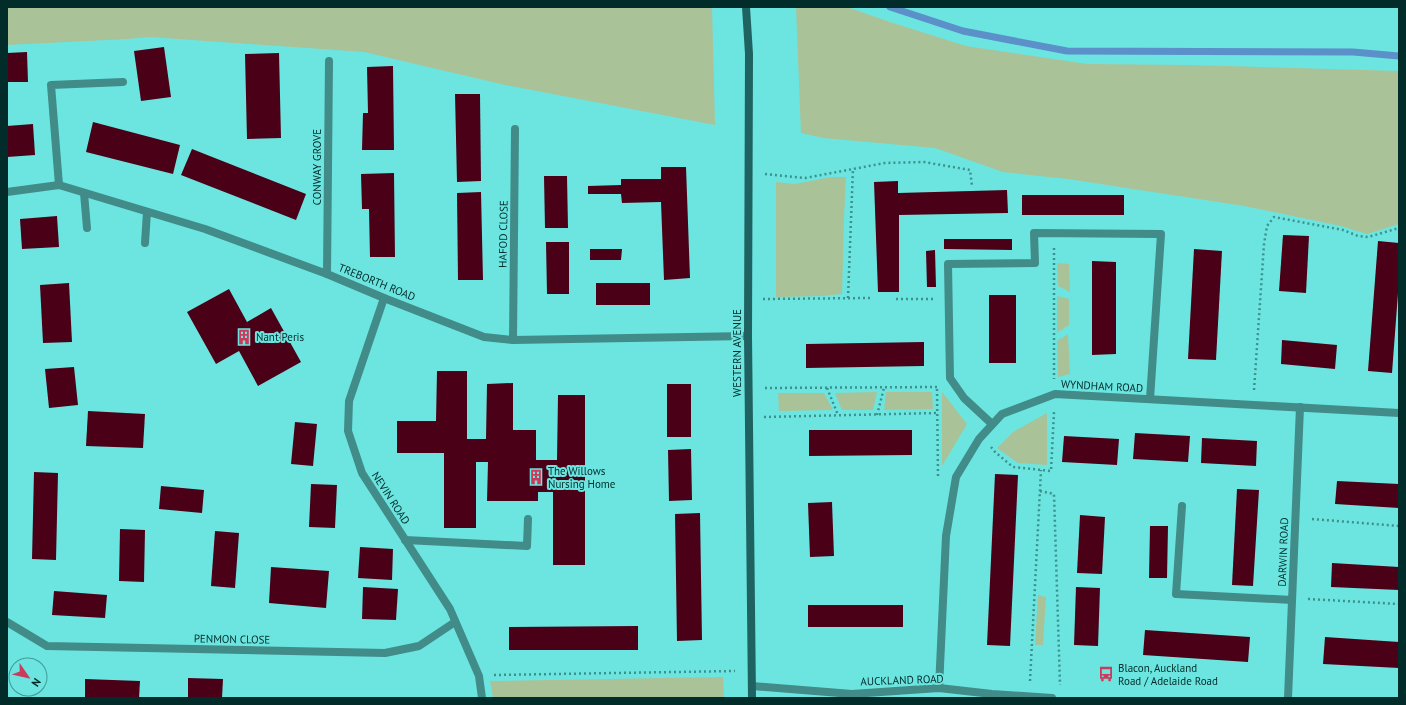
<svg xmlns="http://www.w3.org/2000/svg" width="1406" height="705" font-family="'PT Sans',sans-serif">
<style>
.green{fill:#aac297}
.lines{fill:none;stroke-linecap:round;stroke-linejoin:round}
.stream{stroke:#5b90c9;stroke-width:7}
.building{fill:#4a0017}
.path{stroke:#3c918d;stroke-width:2.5;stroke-dasharray:2 3;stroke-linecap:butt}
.lane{stroke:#418b89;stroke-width:8}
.street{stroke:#418b89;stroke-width:8}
.secondary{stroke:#1e6361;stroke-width:8}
.labels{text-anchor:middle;stroke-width:4;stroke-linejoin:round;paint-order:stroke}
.street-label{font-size:11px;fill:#022c2a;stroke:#6ce5e0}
.poi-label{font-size:11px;fill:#022c2a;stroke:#6ce5e0;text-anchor:start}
</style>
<rect width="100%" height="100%" fill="#6ce5e0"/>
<g class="green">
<path d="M7,7H712L715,125L505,85L364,52L150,37L127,39L7,45Z"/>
<path d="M796,7H847L890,22L966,46L1087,64L1190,65L1399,71V224L1367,234L1341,226L1244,206L1068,179L1003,172L935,148L823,138L801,133Z"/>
<path d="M831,177H846L844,219L842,294L822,296L776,297V182L795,184Z"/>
<path d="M1057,263L1069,264L1070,292L1058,286Z"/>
<path d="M1057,296L1069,299V325L1057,333Z"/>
<path d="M1068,334L1070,374L1058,377L1057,341Z"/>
<path d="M877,392L873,410H842L835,393Z"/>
<path d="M886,392H932L933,409L884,410Z"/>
<path d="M942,392L967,424L942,466Z"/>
<path d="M778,393H824L833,410L779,411Z"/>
<path d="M1047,413V465L1018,463L997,448L1013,432Z"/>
<path d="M1038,595L1046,597L1043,645H1035Z"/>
<path d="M723,677L724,698H493L490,681Z"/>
</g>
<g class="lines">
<path class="stream" d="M890,7L963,31L1067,51L1353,52L1399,56"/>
</g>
<g class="building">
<path d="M164,47L171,97L141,101L134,51Z"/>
<path d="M27,52L28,82H7V53Z"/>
<path d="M279,53L281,138L247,139L245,54Z"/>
<path d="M393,66L394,150H362L363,113H368L367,67Z"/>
<path d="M455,94H480L481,181L457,182Z"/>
<path d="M93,122L180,145L173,174L86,152Z"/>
<path d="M33,124L35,155L7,157V126Z"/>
<path d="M192,149L306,194L296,220L181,175Z"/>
<path d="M661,167H686L690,278L664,280L661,202L622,203L621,194H588V186L621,185V179H661Z"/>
<path d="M394,173L395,257H370L369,209H362L361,174Z"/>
<path d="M544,176H567L568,228H545Z"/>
<path d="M898,181V193L1007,190L1008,213L899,215V292H878L874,182Z"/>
<path d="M481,192L483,280H458L457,193Z"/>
<rect x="1022" y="195" width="102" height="20"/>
<path d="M57,216L59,247L22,249L20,219Z"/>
<path d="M1283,235L1309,236L1306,293L1279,291Z"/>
<path d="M944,239H1012V250L944,249Z"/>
<path d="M1378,241L1399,243V280L1392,373L1368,371Z"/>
<path d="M546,242H569V294H547Z"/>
<path d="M590,249H622L621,260H590Z"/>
<path d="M1194,249L1222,251L1216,360L1188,359Z"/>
<path d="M935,250L936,287H927L926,251Z"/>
<path d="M1092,261L1116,262V354L1092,355Z"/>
<path d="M69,283L72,342L43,343L40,285Z"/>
<rect x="596" y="283" width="54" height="22"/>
<path d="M229,289L247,322L271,308L301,362L258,386L239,351L216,364L187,312Z"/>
<rect x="989" y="295" width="27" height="68"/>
<path d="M1282,340L1337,345L1335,369L1281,364Z"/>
<path d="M924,342V366L806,368V344Z"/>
<path d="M74,367L78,405L49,408L45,369Z"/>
<path d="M437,371H467V439H486L487,384L513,383V430H536V460H557L558,395H585V565H553V492H538V501H487L488,462H476V528H444V453H397V421H436Z"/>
<rect x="667" y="384" width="24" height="53"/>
<path d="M88,411L145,414L143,448L86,446Z"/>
<path d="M295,422L317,424L313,466L291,464Z"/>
<path d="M809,430H912V455L809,456Z"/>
<path d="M1135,433L1190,436L1188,462L1133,459Z"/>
<path d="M1064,436L1119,439L1117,465L1062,462Z"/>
<path d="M1202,438L1257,441L1256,466L1201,463Z"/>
<path d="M691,449L692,500L669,501L668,450Z"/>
<path d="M34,472L58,473L56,560L32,559Z"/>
<path d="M995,474L1018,475L1010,646L987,645Z"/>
<path d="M1337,481L1399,484V508L1335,504Z"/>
<path d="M311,484L337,485L335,528L309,527Z"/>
<path d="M161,486L204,490L202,513L159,509Z"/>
<path d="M1237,489L1259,490L1253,586L1232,585Z"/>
<path d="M832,502L834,556L810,557L808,503Z"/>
<path d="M700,513L702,640L677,641L675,514Z"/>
<path d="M1080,515L1105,517L1102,574L1077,573Z"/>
<path d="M1150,526H1168L1167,578H1149Z"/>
<path d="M120,529L145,530L144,582L119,581Z"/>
<path d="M215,531L239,533L235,588L211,586Z"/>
<path d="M360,547L393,549L392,580L358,578Z"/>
<path d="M1332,563L1399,567V590L1331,587Z"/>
<path d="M271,567L329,571L326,608L269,603Z"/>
<path d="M363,587L398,589L396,620L362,619Z"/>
<path d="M1076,587L1100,588L1098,646L1074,645Z"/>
<path d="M54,591L107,595L105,618L52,615Z"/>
<rect x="808" y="605" width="95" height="22"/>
<path d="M638,626V650H509V627Z"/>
<path d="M1145,630L1250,637L1248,662L1143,655Z"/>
<path d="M1325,637L1399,642V668L1323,664Z"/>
<path d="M188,678L223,679L222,698H188Z"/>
<path d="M85,679L140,681L139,698H85Z"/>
</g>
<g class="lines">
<g class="path">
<path d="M765,174L805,178L885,163L924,162L970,170L972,186"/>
<path d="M1054,248V379"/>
<path d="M848,298L853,168"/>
<path d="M763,299L871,298"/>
<path d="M896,299H934"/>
<path d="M765,388L937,387"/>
<path d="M827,388L838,415"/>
<path d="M937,389L938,477H940"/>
<path d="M1254,390L1264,244L1267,226L1274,217L1343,230L1358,236L1368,237L1399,228"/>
<path d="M877,415L884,388"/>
<path d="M764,417L937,413"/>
<path d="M991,447L995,452L1013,467L1051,471L1054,412"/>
<path d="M1040,491L1054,494L1060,685"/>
<path d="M1312,519L1399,526"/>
<path d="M1308,599L1399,604"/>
<path d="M494,675L735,671"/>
<path d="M1030,681L1041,470"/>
</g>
<g class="lane">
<path d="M84,193L87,228"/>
<path d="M145,243L147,212"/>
<path d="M992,424L964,398L950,378L948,264L1035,263L1034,233L1161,234L1150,399"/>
<path d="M1182,506L1176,594L1292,600"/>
<path d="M405,540L527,546L528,519"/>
</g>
<g class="street">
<path d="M59,185L51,85L123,82"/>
<path d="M7,192L59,185L205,229L327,274L384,298L484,337L513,340L748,336"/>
<path d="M327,274L329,61"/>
<path d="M384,298L349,401L348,431L362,473L450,609L479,676L482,698"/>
<path d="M513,340L515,129"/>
<path d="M7,622L47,646L385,653L419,646L455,622"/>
<path d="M752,686L852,694L939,688L992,694L1052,698"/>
<path d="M939,688L946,536L956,477L979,439L1002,414L1055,394L1399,413"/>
<path d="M1288,698L1300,407"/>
</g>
<path class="secondary" d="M746,7L749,54L748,336L752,698"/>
</g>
<defs>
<g id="building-bare" transform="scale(1.2)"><path d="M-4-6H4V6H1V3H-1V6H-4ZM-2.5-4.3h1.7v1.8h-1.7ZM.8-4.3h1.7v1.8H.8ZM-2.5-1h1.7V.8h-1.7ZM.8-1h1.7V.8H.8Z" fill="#cb3c5c" stroke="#6ce5e0" stroke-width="2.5" paint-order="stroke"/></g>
<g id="bus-bare" transform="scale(1.2)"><path d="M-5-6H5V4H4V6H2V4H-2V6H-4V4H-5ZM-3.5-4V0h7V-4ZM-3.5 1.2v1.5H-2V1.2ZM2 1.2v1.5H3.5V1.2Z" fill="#cb3c5c" stroke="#6ce5e0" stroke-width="2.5" paint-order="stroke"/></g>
</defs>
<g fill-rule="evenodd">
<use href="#building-bare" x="244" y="337"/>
<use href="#building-bare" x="536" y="477"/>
<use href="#bus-bare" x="1106" y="674"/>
</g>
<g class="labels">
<g class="street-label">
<text transform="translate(317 167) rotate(-90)" y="4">CONWAY GROVE</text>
<text transform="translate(503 234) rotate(-89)" y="4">HAFOD CLOSE</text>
<text transform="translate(377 282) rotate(22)" y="4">TREBORTH ROAD</text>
<text transform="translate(737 353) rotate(-90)" y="4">WESTERN AVENUE</text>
<text transform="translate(1102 386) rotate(3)" y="4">WYNDHAM ROAD</text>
<text transform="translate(391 498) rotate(57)" y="4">NEVIN ROAD</text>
<text transform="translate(1283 552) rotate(-88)" y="4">DARWIN ROAD</text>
<text transform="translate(232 639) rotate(1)" y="4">PENMON CLOSE</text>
<text transform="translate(902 680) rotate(-2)" y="4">AUCKLAND ROAD</text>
</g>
<g class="poi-label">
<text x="256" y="341">Nant Peris</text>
<text x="548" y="475">The Willows<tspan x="548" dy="13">Nursing Home</tspan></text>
<text x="1118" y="672">Blacon, Auckland<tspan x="1118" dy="13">Road / Adelaide Road</tspan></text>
</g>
</g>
<rect width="1406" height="705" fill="none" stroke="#022c2a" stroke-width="16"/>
<g transform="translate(28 677) rotate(124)"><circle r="19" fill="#6ce5e0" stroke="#429b97"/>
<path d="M0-3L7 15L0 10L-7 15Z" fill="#cb3c5c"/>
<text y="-6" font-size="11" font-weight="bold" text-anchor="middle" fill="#022c2a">N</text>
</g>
</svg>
